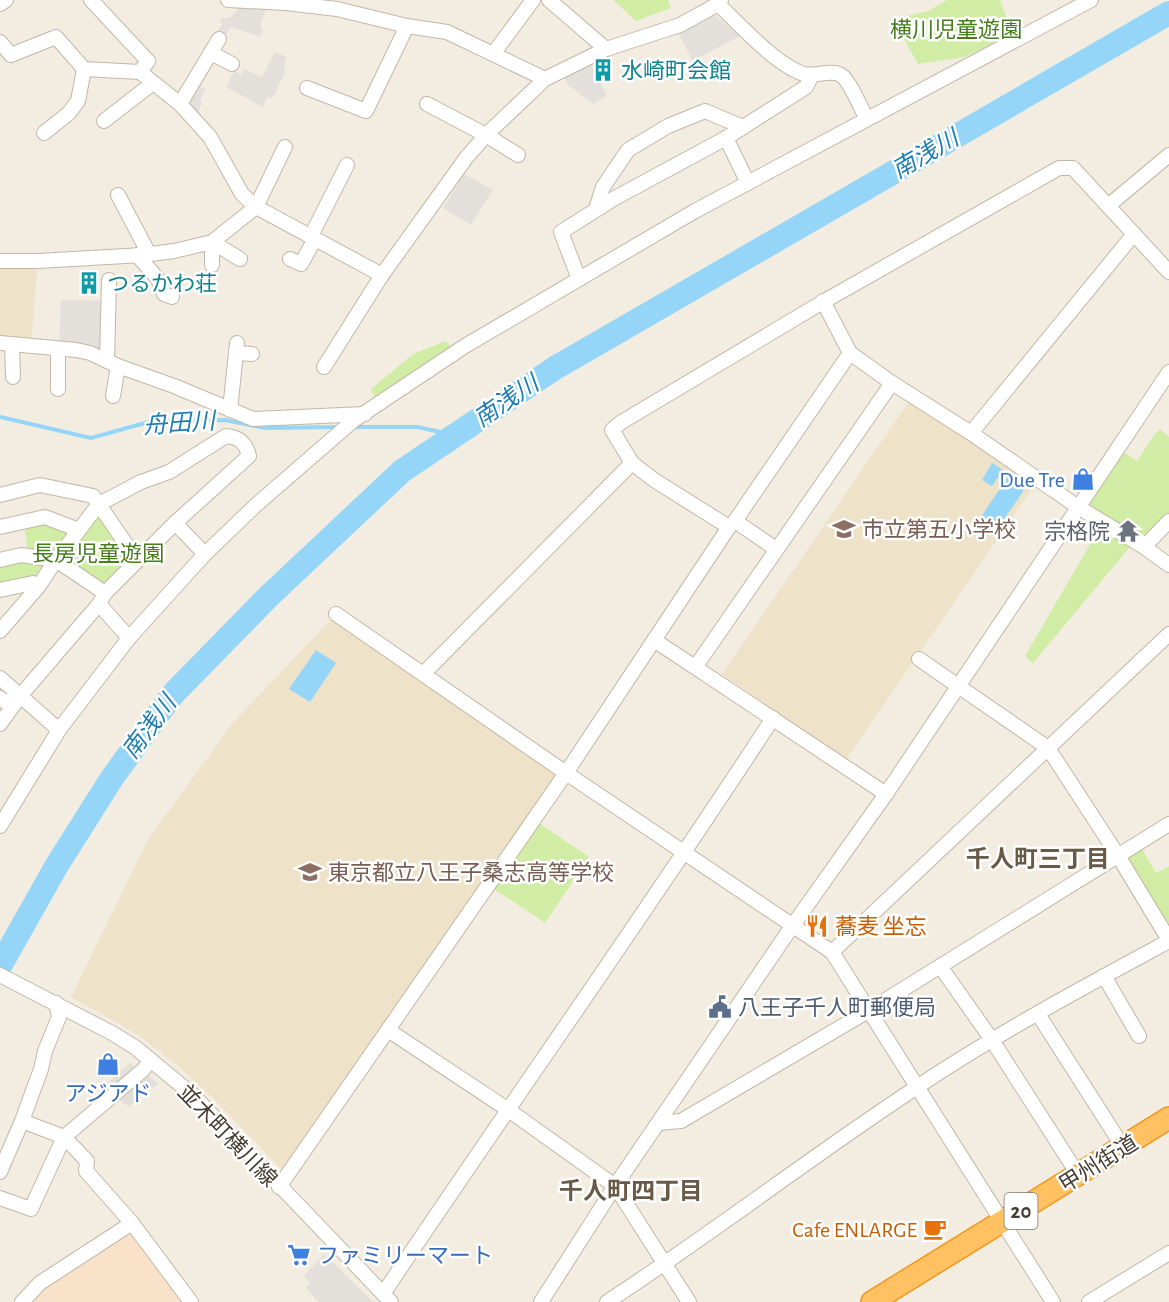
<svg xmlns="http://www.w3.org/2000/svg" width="1169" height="1302" font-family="'Alegreya Sans','Noto Sans JP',sans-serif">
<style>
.commercial{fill:#f9e2c9}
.education{fill:#eee2c9}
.green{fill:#d1eda5}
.parking{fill:#e3dfdb}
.water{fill:#95d6f8}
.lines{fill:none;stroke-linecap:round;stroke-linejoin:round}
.stream{stroke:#95d6f8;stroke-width:4}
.river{stroke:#95d6f8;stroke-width:24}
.minor-casing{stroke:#c2b7a6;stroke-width:16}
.highway-casing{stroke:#ef971f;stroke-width:24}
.minor{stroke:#fff;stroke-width:14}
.highway{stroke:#ffc161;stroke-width:21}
.labels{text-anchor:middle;stroke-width:5;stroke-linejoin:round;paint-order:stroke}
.shield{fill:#fff;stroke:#7d7670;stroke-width:1.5}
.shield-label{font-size:21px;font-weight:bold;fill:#453c32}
.park-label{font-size:22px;fill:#487d1f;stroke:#fff}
.culture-label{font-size:22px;fill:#0d838f;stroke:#fff;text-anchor:start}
.shop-label{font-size:22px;fill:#366cbe;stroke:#fff;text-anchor:end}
.education-label{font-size:22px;fill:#785e54;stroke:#fff;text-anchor:start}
.worship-label{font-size:22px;fill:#5b616d;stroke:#fff;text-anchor:end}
.food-label{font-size:22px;fill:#c56008;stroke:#fff;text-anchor:start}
.service-label{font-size:22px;fill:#4e5e75;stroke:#fff;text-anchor:start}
.street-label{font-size:22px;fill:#453c32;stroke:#fff}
.water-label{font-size:24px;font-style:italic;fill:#1e7db3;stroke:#fff}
.neighbourhood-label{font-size:24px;font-weight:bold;fill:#695a48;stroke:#fff}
</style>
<rect width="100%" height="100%" fill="#f3ede1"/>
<path class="commercial" d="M129,1231L182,1302H31L44,1289Z"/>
<g class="education">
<path d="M0,261H38L31,347L0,343Z"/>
<path d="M910,400L1036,483L845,761L722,674Z"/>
<path d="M336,614L560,768L283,1171L212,1097L178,1066L137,1034L71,997L149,838L232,724Z"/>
</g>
<g class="green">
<path d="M613,0H668L671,8L636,21Z"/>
<path d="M947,0H1000L1013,34L964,57L918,64L893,19L928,11Z"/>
<path d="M446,341L451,347L374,397L371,389L413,354Z"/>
<path d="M1160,429L1169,437V521L1144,547L1134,542L1033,663L1025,656L1103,522L1084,510L1123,452L1137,461L1154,435Z"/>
<path d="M99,504L137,560L105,593L56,560L38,587L0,590V560L29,555L23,522L47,518L79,530Z"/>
<path d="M536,821L589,857L545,923L491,887Z"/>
<path d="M1141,847L1156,873L1169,866V932L1129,865L1130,853Z"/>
</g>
<g class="parking">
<path d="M239,8H267L260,25L263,30L260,37L231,27L226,35L218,31L222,24L220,22L222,18H229Z"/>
<path d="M714,15L740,36L693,61L678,33Z"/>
<path d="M275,52L287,57L284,65L285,73L272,99L267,97L263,107L226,87L234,71L241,75L244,69L262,77Z"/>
<path d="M590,62L607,96L593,104L568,85L563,75Z"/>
<path d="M196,83L206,90L200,99L202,103L196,117L184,104Z"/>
<path d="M464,174L493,190L471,225L443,208Z"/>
<path d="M61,300L108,301V362L59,349Z"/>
<path d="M130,1063L158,1083L129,1107L103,1087Z"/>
<path d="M324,1254L373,1302H319L306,1288L310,1283L304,1276Z"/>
</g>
<g class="water">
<path d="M992,463L1003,470L992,486L982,480Z"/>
<path d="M1009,475L1026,487L998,528L981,517Z"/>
<path d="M316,650L336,663L310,702L289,689Z"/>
</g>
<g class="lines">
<g class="stream">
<path d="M0,417L91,438L152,421L225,420L265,428L338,427"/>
<path d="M352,427H417L455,435"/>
</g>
<path class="river" d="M0,966L57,865L112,778L173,694L269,596L402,471L555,368L1169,13"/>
<g class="minor-casing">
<g id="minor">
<path d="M91,0L148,61L140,72"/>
<path d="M228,0L286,3L337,9L407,26L447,32L545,79"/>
<path d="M549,0L606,49"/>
<path d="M0,4L6,0"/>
<path d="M718,4C739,24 777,66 804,74C816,77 831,69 841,75C850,81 861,109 867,119"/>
<path d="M0,42L11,55L56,37L84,69L140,72L180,104L210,137L242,194L256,207L382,275L466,158L486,135L545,79L606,49L680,25L718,4L721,0"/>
<path d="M211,53L232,64"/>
<path d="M493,54L533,0"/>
<path d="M307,88L366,111L407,26"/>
<path d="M180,104L219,39"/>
<path d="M427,104L486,135L518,155"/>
<path d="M104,121L153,83"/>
<path d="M44,133L69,113L78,101L84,69"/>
<path d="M726,138L748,183"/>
<path d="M118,195L149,254"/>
<path d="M1108,206L1169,155"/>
<path d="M596,209L603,187L628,150L668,126L705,111L743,127"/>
<path d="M311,236L347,165"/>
<path d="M212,242L240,259"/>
<path d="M212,242V265"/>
<path d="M137,255L158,279L164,294L172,297"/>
<path d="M290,259L301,264L315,239"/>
<path d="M0,261H38L143,255L174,251L212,242L256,207L285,147"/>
<path d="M579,279L561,232L615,198L726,138L806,87L812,75"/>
<path d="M823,301L850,353L892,383L971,433L1078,507L1144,547L1169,565"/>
<path d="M0,343L76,350L90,353L118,366L174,386L253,419L365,414"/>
<path d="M12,344L13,377"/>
<path d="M58,349V389"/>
<path d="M236,353L252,354"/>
<path d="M107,361L109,280"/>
<path d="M324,367L382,275"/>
<path d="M113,396L118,366"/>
<path d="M230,410L237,343"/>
<path d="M971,433L1134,234"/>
<path d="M632,463L612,430L620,423L821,303L1059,168H1073L1169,272"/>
<path d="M0,495L40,485L93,496L137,560"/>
<path d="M735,521L776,549"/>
<path d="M175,523L205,554"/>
<path d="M0,527L45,517L79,530"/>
<path d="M1144,547L1169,521"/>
<path d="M0,560L21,555L56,560L99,504L141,482L169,472L226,436C239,437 246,443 249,456L175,523L105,593L99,604L21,695L0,724"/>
<path d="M0,590L33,583L38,587"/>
<path d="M99,604L129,638"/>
<path d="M336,614L566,773L832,952L1053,1302"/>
<path d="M0,631L38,587L56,560L105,593"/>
<path d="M654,640L886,794"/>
<path d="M919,659L1048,748L1117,854L1169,940"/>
<path d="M696,666L892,383"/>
<path d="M423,674L632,463L654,480L729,527"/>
<path d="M0,678L59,730"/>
<path d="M0,698L4,701H17"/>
<path d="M0,826L59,730L129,638L205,554L256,505L354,420L465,346L695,211L1091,0"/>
<path d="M832,952L1169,634"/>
<path d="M940,966L992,1040L1079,1176"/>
<path d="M0,975L112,1033L136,1048L194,1096L391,1302"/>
<path d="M1104,976L1139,1036"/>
<path d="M1038,1014L1123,1147"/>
<path d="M388,1030L507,1109L615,1186L689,1302"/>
<path d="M22,1121L64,1137L87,1161L86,1171L132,1223"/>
<path d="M659,1123L681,1121L868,1011L1169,824"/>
<path d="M0,1172L22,1121L41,1069L45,1051L59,1017L56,1003"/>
<path d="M279,1187L566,773L729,527L735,521L850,353"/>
<path d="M0,1198L31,1209L64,1137L143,1070L151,1060"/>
<path d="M383,1294C512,1101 647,912 773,718"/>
<path d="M22,1302L40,1283L132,1223L191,1302"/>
<path d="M541,1302L615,1186L793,925L886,794L1169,372"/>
<path d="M607,1302C713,1233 812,1156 917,1087C998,1033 1084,987 1169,941"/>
<path d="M1089,1302L1169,1253"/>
</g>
</g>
<g class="highway-casing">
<path id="highway" d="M872,1302L1169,1118"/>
</g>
<use href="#minor" class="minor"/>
<use href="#highway" class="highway"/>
</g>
<defs>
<g id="building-bare" transform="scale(1.8)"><path d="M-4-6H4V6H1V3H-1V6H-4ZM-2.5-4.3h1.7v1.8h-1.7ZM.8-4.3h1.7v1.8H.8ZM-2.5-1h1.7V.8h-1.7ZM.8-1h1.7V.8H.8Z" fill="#0f9aa8" stroke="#fff" stroke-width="2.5" paint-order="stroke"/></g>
<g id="shop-bare" transform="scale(1.8)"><path d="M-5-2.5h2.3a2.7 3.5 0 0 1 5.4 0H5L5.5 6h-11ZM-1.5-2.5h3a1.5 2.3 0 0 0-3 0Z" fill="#3f7fe0" stroke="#fff" stroke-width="2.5" paint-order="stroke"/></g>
<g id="school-bare" transform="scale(1.8)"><path d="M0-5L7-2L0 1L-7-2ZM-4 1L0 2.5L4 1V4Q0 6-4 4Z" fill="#8d6e63" stroke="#fff" stroke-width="2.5" paint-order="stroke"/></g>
<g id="temple-bare" transform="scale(1.8)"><path d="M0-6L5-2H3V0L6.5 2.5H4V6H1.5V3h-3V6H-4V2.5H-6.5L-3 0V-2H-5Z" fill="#6b7280" stroke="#fff" stroke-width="2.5" paint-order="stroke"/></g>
<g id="restaurant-bare" transform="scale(1.8)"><path d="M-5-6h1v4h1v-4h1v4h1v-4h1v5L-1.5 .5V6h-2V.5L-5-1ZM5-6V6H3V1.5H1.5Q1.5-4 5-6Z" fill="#e8710a" stroke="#fff" stroke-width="2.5" paint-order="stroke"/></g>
<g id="civic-bare" transform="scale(1.8)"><path d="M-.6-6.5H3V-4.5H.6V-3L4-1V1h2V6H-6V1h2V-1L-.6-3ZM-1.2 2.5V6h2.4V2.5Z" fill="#5c6f8a" stroke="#fff" stroke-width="2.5" paint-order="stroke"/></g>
<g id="cafe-bare" transform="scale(1.8)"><path d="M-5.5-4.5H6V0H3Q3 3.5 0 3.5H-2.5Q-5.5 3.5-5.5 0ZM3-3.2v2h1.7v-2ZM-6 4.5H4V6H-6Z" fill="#e8710a" stroke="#fff" stroke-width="2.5" paint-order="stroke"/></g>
<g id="supermarket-bare" transform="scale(1.8)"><path d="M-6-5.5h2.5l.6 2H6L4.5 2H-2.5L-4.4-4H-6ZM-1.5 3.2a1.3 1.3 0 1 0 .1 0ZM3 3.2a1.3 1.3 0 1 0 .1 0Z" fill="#3f7fe0" stroke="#fff" stroke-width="2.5" paint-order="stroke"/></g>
</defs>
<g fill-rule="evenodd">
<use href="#building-bare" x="603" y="70"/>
<use href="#building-bare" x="89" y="283"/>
<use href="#shop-bare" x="1083" y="479"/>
<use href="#school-bare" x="844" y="529"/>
<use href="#temple-bare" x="1128" y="531"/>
<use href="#school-bare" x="310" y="872"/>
<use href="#restaurant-bare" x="817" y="926"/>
<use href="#civic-bare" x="720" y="1007"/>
<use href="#shop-bare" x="108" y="1064"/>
<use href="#cafe-bare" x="935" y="1229"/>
<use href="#supermarket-bare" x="299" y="1255"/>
</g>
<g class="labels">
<rect class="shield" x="1004.5" y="1193" width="33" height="36" rx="4.5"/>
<g class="shield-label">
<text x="1021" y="1218">20</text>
</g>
<g class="park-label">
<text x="956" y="37">横川児童遊園</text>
<text x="98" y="561">長房児童遊園</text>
</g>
<g class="culture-label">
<text x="621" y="78">水崎町会館</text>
<text x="107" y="291">つるかわ荘</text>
</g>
<g class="shop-label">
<text x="1065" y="487">Due Tre</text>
<text x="108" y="1101" text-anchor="middle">アジアド</text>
<text x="317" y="1263" text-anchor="start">ファミリーマート</text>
</g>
<g class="education-label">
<text x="862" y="537">市立第五小学校</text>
<text x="328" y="880">東京都立八王子桑志高等学校</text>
</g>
<g class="worship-label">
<text x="1110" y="539">宗格院</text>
</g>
<g class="food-label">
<text x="835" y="934">蕎麦 坐忘</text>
<text x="917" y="1237" text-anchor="end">Cafe ENLARGE</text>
</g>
<g class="service-label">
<text x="738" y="1015">八王子千人町郵便局</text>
</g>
<g class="street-label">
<text transform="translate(228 1135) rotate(46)" y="8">並木町横川線</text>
<text transform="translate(1098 1163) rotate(-32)" y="8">甲州街道</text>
</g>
<g class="water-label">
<text transform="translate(925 154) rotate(-30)" y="8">南浅川</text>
<text transform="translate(506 401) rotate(-34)" y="8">南浅川</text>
<text transform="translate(179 423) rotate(-4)" y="8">舟田川</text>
<text transform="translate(149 727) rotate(-53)" y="8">南浅川</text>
</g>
<g class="neighbourhood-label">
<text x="1038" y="867">千人町三丁目</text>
<text x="631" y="1199">千人町四丁目</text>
</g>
</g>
</svg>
